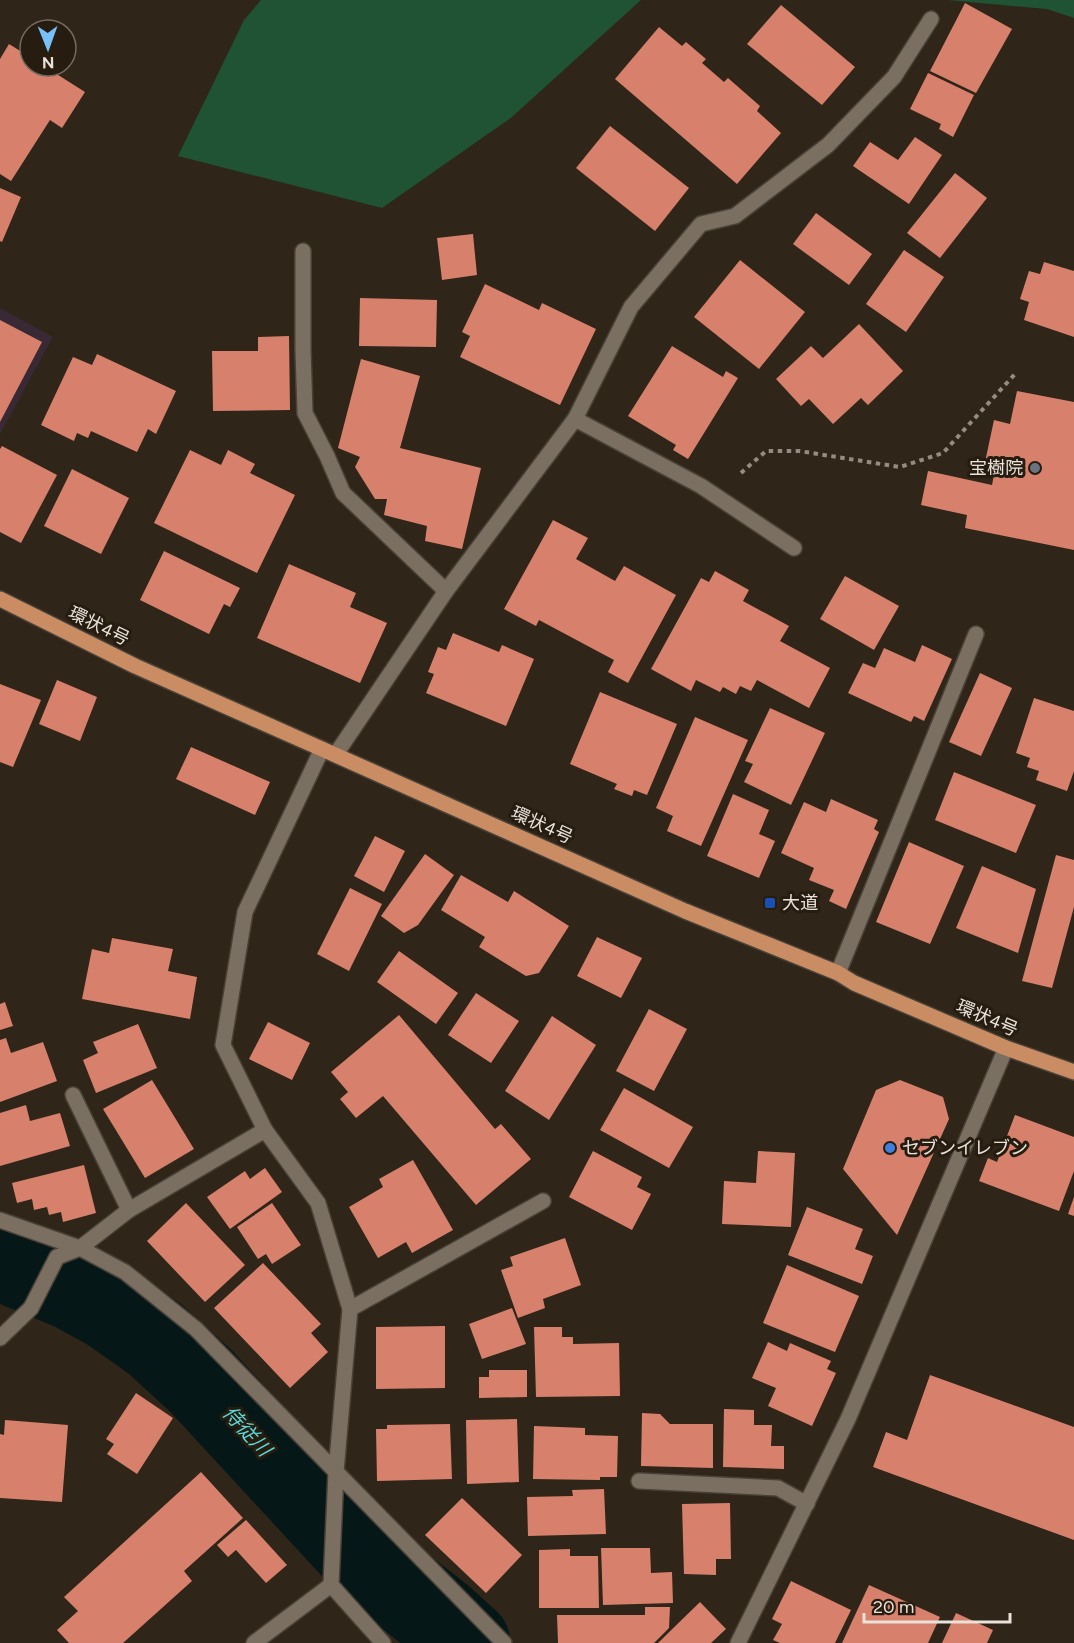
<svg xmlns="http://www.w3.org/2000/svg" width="1074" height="1643" font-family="Figtree,'Noto Sans JP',sans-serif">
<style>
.commercial{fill:#382935}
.green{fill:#1f5333}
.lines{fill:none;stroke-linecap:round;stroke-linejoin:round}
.river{stroke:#061717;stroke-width:87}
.building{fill:#d7816c}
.minor-casing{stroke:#494137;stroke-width:18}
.major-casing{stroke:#494137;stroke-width:18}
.path{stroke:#948c82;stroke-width:4;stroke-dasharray:4.5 4.5;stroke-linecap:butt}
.minor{stroke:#7b6f61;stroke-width:15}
.major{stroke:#c98c63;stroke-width:15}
.worship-dot{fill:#6b7280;stroke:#261c10;stroke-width:2}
.transit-dot{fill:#1a4fb4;stroke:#261c10;stroke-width:2}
.shop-dot{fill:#3f7fe0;stroke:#261c10;stroke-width:2}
.labels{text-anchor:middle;stroke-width:6;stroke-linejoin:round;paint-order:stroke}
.poi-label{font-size:18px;fill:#e9e2da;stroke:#261c10;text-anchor:start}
.street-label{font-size:18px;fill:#e9e2da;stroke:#261c10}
.water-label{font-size:20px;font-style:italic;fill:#57dadb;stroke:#261c10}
</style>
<rect width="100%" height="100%" fill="#2f2519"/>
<path class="commercial" d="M0,308L53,337L0,434Z"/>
<g class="green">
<path d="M261,0H641L512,117L382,208L178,156L244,20Z"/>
<path d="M947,0H1074V18L1047,9Z"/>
</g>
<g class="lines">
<path class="river" d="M0,1257L73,1287L111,1308L155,1339L201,1381L370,1564L438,1617L467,1643"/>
</g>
<g class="building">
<path d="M965,3L1012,29L976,93L930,71Z"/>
<path d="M781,5L855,67L822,105L747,44Z"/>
<path d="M659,27L682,46L686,42L706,59L702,63L724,82L728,78L760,106L757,111L781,133L737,184L615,79Z"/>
<path d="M9,44L30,57V66H44L85,92L62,128L50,120L11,181L0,174V59Z"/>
<path d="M928,73L974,95L953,137L939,129L941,124L910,109Z"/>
<path d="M610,126L689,188L655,231L576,168Z"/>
<path d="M915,137L942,155L909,204L853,166L870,142L898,160Z"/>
<path d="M955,173L987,198L940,258L907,233Z"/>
<path d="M0,188L21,197L2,242L0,241Z"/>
<path d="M816,213L872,254L849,285L793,244Z"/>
<path d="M473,234L477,275L442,280L437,238Z"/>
<path d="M904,250L944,277L906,332L866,304Z"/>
<path d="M740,260L805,312L759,369L694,317Z"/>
<path d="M1044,262L1074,271V337L1024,320L1029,302L1020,299L1029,271L1040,274Z"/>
<path d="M485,284L539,310L542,303L596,329L560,405L460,357L470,336L462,332Z"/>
<path d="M360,298L437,300L436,347L359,346Z"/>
<path d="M0,320L42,342L0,422Z"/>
<path d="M859,324L903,371L868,405L861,398L833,424L809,399L801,406L776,379L811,346L823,358Z"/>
<path d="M289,336L290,410L213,411L212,351H258V337Z"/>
<path d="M672,346L723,377L726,371L738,378L688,459L673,450L676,445L628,416Z"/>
<path d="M97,354L176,391L156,434L148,429L137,452L91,431L88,438L77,433L74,441L41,425L73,357L92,365Z"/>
<path d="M361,359L420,376L400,448L481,468L462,549L425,541L427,526L384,515L387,499H375L355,467L360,457L338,448Z"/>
<path d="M1017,391L1074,402V550L965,528L967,515L921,505L928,471L992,485L996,464L985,462L994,420L1010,424Z"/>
<path d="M2,446L57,475L21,543L0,532V449Z"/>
<path d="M190,450L221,465L228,450L255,464L250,473L295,495L257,573L154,523Z"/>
<path d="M72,469L129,498L101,554L44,526Z"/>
<path d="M553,520L588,538L576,559L615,581L624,566L676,595L628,683L608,672L614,660L539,620L536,626L504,609Z"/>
<path d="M164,551L240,588L230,607L224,604L209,634L140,600Z"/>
<path d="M289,564L356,593L350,607L387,623L360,683L257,638Z"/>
<path d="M715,571L749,590L743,601L789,626L780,641L830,668L809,708L757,680L751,691L740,686L736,694L723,687L720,692L696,680L691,691L651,669L701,578L709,582Z"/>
<path d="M845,576L899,606L874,650L820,619Z"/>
<path d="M453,633L499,652L502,645L534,659L506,726L426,693L434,674L428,672L438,647L446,650Z"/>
<path d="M922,645L952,659L924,721L914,716L911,722L848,693L863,663L875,668L884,648L915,662Z"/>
<path d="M980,673L1012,688L981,756L949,742Z"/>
<path d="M57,680L97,697L80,741L39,724Z"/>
<path d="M0,684L41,700L13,767L0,762Z"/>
<path d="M600,692L677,724L647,795L634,790L632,796L614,789L617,784L570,764Z"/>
<path d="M1034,698L1074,711V771L1067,791L1036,780L1039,771L1027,767L1030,758L1016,753Z"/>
<path d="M770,708L825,733L791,805L744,782L753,764L745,761Z"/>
<path d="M695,717L748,740L701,846L667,831L673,816L656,808Z"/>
<path d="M191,747L270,782L255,815L176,779Z"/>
<path d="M954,772L1036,805L1016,853L935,820Z"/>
<path d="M733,794L769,810L759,834L775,841L759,878L707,856Z"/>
<path d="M831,799L878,820L874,829L879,832L846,909L829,901L834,890L809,880L814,868L781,853L804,802L826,812Z"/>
<path d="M375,836L405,851L384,892L354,876Z"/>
<path d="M909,842L964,866L930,944L876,922Z"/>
<path d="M425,854L454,875L418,925L404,933L381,916Z"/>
<path d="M1056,855L1074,860V907L1052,988L1022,981Z"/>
<path d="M982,866L1036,889L1018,953L956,928Z"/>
<path d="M461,875L508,902L514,891L569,926L539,973L526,976L479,947L485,937L441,910Z"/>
<path d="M350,888L382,904L349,971L317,954Z"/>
<path d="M597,937L642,958L621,998L577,976Z"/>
<path d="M112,938L173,949L168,971L197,977L190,1019L82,999L92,949L109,953Z"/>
<path d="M399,951L458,993L436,1024L377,982Z"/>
<path d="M476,993L519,1021L491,1063L448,1035Z"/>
<path d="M5,1002L13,1026L0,1030V1004Z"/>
<path d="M649,1009L687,1029L654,1091L616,1071Z"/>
<path d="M399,1015L495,1129L501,1124L531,1159L476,1205L383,1096L356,1118L340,1099L348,1092L331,1072Z"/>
<path d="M552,1016L596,1045L549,1120L505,1091Z"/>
<path d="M268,1022L310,1043L292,1080L249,1059Z"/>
<path d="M138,1024L157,1068L96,1093L83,1060L98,1053L93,1042Z"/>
<path d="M6,1038L11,1053L43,1042L57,1081L0,1102V1040Z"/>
<path d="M152,1080L194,1149L145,1178L103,1109Z"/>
<path d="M900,1080L943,1097L949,1119L897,1235L843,1169L876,1090Z"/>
<path d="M624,1088L693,1127L669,1168L600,1130Z"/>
<path d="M26,1105L30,1121L60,1113L70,1146L0,1166V1113Z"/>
<path d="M1015,1115L1074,1137V1171L1059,1211L979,1181L988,1158L997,1162Z"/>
<path d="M593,1151L642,1177L637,1187L651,1194L632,1230L569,1197Z"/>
<path d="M758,1151L795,1153L791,1227L722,1224L724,1181L756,1183Z"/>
<path d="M413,1160L453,1230L412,1253L406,1242L378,1258L349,1207L383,1187L379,1179Z"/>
<path d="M84,1165L96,1213L63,1222L61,1212L49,1215L47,1207L34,1210L32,1199L17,1203L12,1183Z"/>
<path d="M265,1168L282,1192L230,1229L207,1197L245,1171L250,1179Z"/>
<path d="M1074,1197V1216L1068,1214Z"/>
<path d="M186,1203L245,1265L205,1302L147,1241Z"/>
<path d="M272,1203L301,1245L272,1264L266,1254L258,1259L237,1227Z"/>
<path d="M807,1207L863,1229L855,1249L873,1256L862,1284L788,1255Z"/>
<path d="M565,1238L581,1285L543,1299L545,1308L518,1318L501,1270L513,1266L510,1257Z"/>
<path d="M263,1263L321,1324L311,1333L328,1352L290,1388L214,1308Z"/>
<path d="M787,1265L859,1296L835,1352L763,1323Z"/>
<path d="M512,1308L526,1344L482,1359L469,1324Z"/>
<path d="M445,1326V1388L376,1389V1327Z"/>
<path d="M534,1327H562V1337H573V1344L619,1343L620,1396L536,1397Z"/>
<path d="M768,1342L787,1351L790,1343L831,1361L827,1369L836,1373L812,1426L768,1406L776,1388L752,1378Z"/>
<path d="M489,1370H527V1397L479,1398V1377H489Z"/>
<path d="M930,1375L1074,1427V1540L873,1467L886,1432L907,1440Z"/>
<path d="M136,1393L173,1418L137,1474L107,1454L114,1444L106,1439Z"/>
<path d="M724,1409L754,1410V1425H772L771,1446H784V1469L723,1467Z"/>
<path d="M642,1413L660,1414L670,1424H713V1468L641,1466Z"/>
<path d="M517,1419L519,1482L467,1484L466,1420Z"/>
<path d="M5,1420L68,1425L62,1502L0,1498V1434L4,1435Z"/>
<path d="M450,1424L452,1479L377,1481L376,1429H387V1425Z"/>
<path d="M534,1426L585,1428V1435L618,1436L617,1477H600V1480L533,1479Z"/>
<path d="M201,1472L243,1518L184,1571L192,1581L123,1643H69L57,1630L78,1611L64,1597Z"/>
<path d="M604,1489L606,1534L528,1536L527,1497L573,1496L572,1490Z"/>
<path d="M462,1498L522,1555L486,1593L425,1535Z"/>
<path d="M730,1503L731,1559H716V1575L684,1574L682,1504Z"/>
<path d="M246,1520L287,1565L266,1583L236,1550L228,1557L217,1545Z"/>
<path d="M601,1548H650L651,1573L672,1572L673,1603L603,1605Z"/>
<path d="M570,1549V1556H598L599,1608H539V1550Z"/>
<path d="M791,1581L851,1610L835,1643H780L773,1640L782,1624L772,1619Z"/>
<path d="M869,1585L940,1617L928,1643H842Z"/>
<path d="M700,1602L726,1629L711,1643H658Z"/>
<path d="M645,1607H670L669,1628L654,1643H558L557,1615H645Z"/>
<path d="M956,1613L993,1630L987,1643H942Z"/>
</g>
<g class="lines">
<g class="minor-casing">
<g id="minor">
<path d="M303,251V350L305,413L327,456L343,493L446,591"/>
<path d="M575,419L701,486L794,548"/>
<path d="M322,749L245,912L223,1045L265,1130L318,1203L350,1309L336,1472L331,1585L383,1643"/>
<path d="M336,754L446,591L575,419L631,307L701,224L735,216L828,145L894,77L931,19"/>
<path d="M838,973L976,634"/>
<path d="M73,1095L129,1210"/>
<path d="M0,1220L80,1248L125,1272L196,1329L504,1643"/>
<path d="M350,1309L543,1201"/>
<path d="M0,1338L31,1308L57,1257L80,1248L129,1210L265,1130"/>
<path d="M639,1481L778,1488L807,1504"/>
<path d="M254,1643L331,1585"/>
<path d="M738,1643L848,1419L1006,1048"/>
</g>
</g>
<g class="major-casing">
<path id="major" d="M0,599L135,666L322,749L685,911L838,973L854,983L1006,1048L1074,1072"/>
</g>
<path class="path" d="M741,473L766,451H799L900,467L943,453L1015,374"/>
<use href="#minor" class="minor"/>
<use href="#major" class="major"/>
</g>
<circle class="worship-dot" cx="1035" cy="468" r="6"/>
<rect class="transit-dot" x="764" y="897" width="12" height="12" rx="3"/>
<circle class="shop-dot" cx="890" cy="1148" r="6"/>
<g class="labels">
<g class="poi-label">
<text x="1023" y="474" text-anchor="end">宝樹院</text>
<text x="782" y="909">大道</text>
<text x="902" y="1154">セブンイレブン</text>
</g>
<g class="street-label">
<text transform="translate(99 626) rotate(26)" y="6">環状4号</text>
<text transform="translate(542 825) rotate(24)" y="6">環状4号</text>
<text transform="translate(987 1018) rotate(23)" y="6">環状4号</text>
</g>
<g class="water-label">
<text transform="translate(247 1431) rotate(47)" y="7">侍従川</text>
</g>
</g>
<g transform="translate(48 48) rotate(179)"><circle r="28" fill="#261c10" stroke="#746b61" stroke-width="1.5"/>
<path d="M0-4.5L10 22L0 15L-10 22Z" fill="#79bff8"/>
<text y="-9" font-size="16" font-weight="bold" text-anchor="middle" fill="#e9e2da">N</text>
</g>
<path d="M864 1613v9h146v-9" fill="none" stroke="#e9e2da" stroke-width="3"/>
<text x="873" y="1613" font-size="18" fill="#e9e2da" stroke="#261c10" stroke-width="4.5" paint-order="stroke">20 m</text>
</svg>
